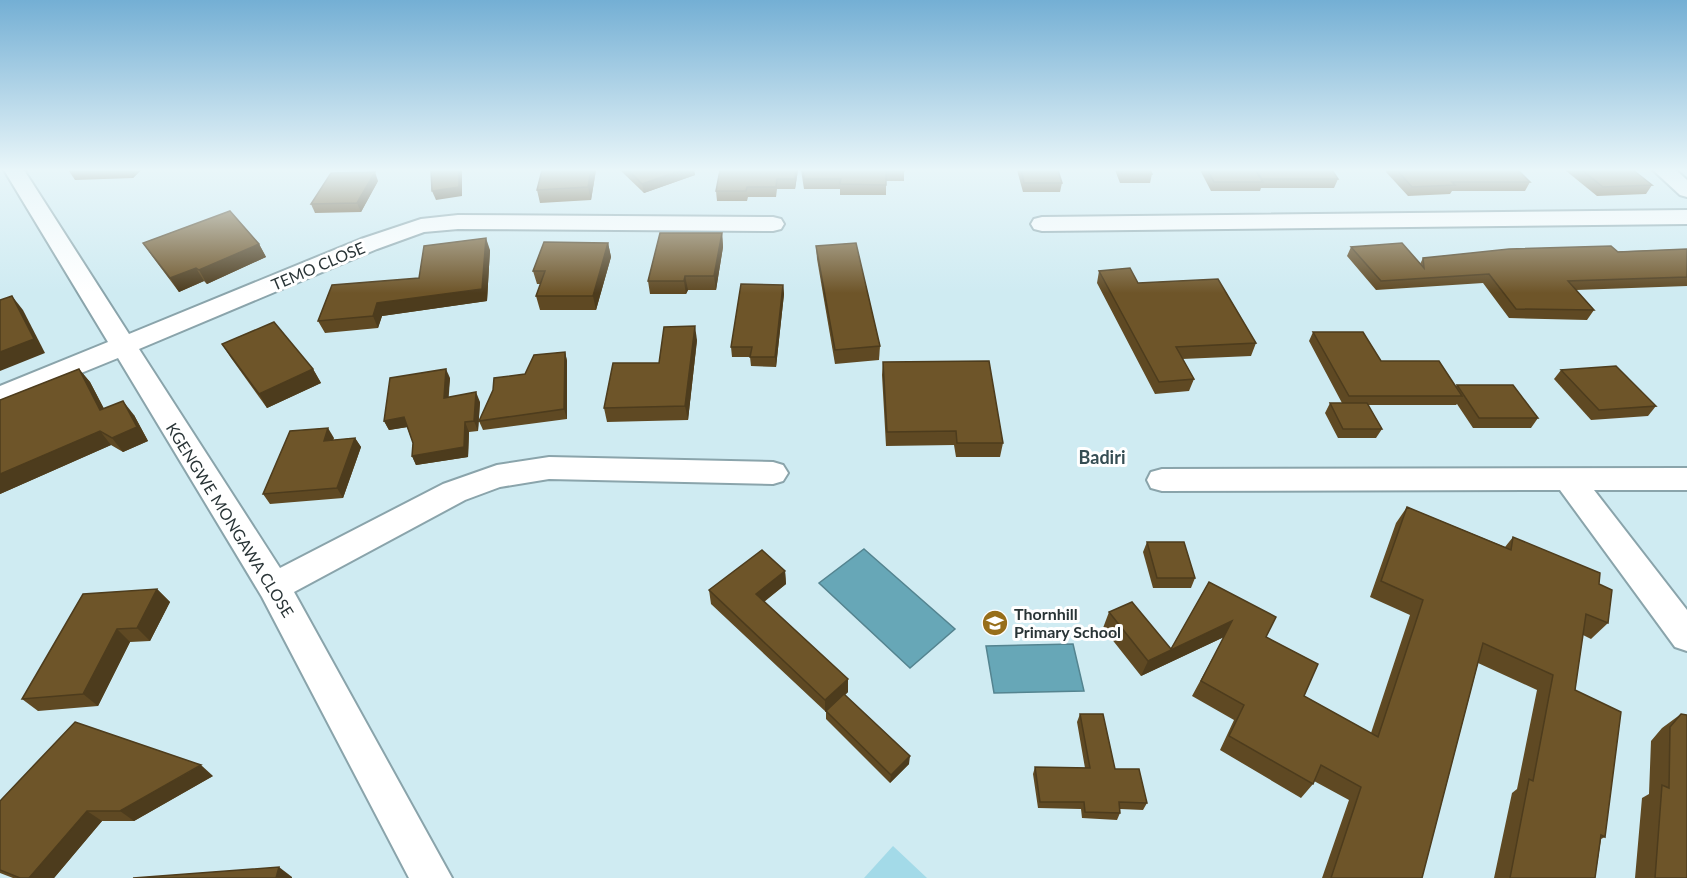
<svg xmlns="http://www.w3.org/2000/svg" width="1687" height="878" font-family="Lato,sans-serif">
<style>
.green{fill:#a3dae8}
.water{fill:#67a7b7;stroke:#548490;stroke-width:1.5}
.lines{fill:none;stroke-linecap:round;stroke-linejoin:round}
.minor-casing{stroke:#8aa4ab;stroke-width:4}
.minor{fill:#fff;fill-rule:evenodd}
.wall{fill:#5f4923}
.shaded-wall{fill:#4d3c1d}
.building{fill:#6e5529;stroke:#4d3c1d;stroke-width:1.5}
.labels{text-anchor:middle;stroke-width:6;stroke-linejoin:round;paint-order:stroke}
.street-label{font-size:16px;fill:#293436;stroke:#fff}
.poi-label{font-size:16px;font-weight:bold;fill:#293436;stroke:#fff;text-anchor:start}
.neighbourhood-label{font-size:18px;font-weight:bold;fill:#354d53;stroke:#fff}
</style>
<rect width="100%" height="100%" fill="#cfebf2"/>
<path class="green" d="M893,846L927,878H864Z"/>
<g class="water">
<path d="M864,549L955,629L910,668L819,583Z"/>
<path d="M1073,644L1084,691L994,693L986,646Z"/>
</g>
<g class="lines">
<g class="minor-casing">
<g id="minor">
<path d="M4,170H24L129,334L361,239L421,219L458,215L773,217L781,219L784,224L781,229L773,231L458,229L424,232L377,249L139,349L280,568L443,484L497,465L549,457L773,462L783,465L788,473L783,481L773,484L549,479L500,487L465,500L294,592L452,878H409L262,597L118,358L0,406V386L108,342Z"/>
<path d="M1653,170H1676L1687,180V197L1680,195Z"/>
<path d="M1687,210V224L1042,231L1034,229L1031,224L1034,219L1042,217Z"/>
<path d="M1687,468V490H1594L1687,610V651L1675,647L1560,490L1162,491L1151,488L1147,480L1151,472L1162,469Z"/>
</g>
</g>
<use href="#minor" class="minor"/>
</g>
<g class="wall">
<path d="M69,170H141L133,178L75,180L69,171Z"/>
<path d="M542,170H596L591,200L540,203L537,190Z"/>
<path d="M620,170H694L695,175L644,193Z"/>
<path d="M720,170H798L795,189H777L776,197H748L747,201H717L716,191Z"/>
<path d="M801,170H904V181H886V195H840V189H804Z"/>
<path d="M1017,170H1058L1062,183L1060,192H1023Z"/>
<path d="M1115,170H1150L1152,174L1150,183H1120Z"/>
<path d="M1200,170H1332L1338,179L1334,188H1261L1260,191H1211Z"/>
<path d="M1387,170H1518L1530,182L1525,191H1452L1450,194L1408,196L1386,172Z"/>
<path d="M1565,170H1633L1652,185L1646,194L1597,196Z"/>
<path d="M378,181L361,212L315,213L311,204Z"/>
<path d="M722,233L723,247L716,290H688L686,294H650L648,281Z"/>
<path d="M143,243L259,244L266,257L207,284L204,281L179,292L152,256Z"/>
<path d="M608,243L611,257L596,310H540L536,296L541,284H537L533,271Z"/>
<path d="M816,246L880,346L879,360L835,364L817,259Z"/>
<path d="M1351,247L1420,264L1423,258L1687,249V286L1576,290L1594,310L1587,320L1509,318L1483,283L1376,290L1347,256Z"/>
<path d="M490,250L487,301L382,316L378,328L325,333L318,321L419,278Z"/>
<path d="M1099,271L1138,283L1256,343L1251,356L1182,359L1194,379L1189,391L1155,394L1097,283Z"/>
<path d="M783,285L784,294L776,367L751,366L750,357H732L731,347Z"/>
<path d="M1313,332L1381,361L1456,386L1457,385L1538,418L1531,428H1473L1457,404L1456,405H1368L1382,429L1376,438H1338L1325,413L1330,403H1342L1309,341Z"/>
<path d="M697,340L688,420L607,422L604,408L659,363Z"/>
<path d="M222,344L313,369L321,383L267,408L231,358Z"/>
<path d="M565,352L567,361V419L483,430L479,421L525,374Z"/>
<path d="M883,362L1003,443L1000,457H956L954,445L886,446L882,375Z"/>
<path d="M79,369L90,382L104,409L134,415L148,441L123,452L111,445L0,494V400Z"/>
<path d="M1561,370L1656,406L1648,416L1591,420L1554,379Z"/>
<path d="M450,378L448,397L480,402L478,431L469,432L468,457L416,465L412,456L413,443L407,427L389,430L384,421Z"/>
<path d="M334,438L333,440L355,438L361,447L343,498L270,504L263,494Z"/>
<path d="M1407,507L1505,547L1513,537L1599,584L1608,623L1591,639L1583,635L1575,690L1605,837L1601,839L1595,878H1494L1512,793L1517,789L1537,690L1478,663L1422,878H1322L1349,800L1314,781L1313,784L1301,798L1220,750L1234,720L1192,696L1224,637L1141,676L1103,628L1109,612L1171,649L1209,582L1266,637L1304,696L1371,733L1410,615L1370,597L1396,523Z"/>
<path d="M1147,542L1195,578L1191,588H1153L1143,552Z"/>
<path d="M785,571L786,584L764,602L848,692L845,695L909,764L890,783L826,719V712L711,604L709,590Z"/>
<path d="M157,589L170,602L150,641L130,642L98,706L38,711L22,699Z"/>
<path d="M1080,714L1115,769L1147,803L1143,810L1120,809V813L1117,820L1082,818L1081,809L1038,808L1033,774L1035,767L1085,768L1077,722Z"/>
<path d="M1681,714L1687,878H1635L1642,798L1649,794L1651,741L1662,728Z"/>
<path d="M213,776L134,821H102L54,878H13L0,873V801Z"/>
</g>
<g class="shaded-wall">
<path d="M128,170H141L133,178Z"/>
<path d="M459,170H462V196L436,200L432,191Z"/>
<path d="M591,170H596L591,200L588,187Z"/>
<path d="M682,170H694L695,175L644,193L642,184Z"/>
<path d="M796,170H798L795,189V179Z"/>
<path d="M375,172L378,181L361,212L357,203Z"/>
<path d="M722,233L723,247L716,290L714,276Z"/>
<path d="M486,238L490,250L487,301L382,316L378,328L373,316L377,303Z"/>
<path d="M608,243L611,257L596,310L593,296Z"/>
<path d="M259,244L266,257L207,284L199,270Z"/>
<path d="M196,268L204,281L179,292L170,278Z"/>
<path d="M685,276L688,290L686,294L684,281Z"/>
<path d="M783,285L784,294L776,367L775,357Z"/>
<path d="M12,296L23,310L45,353L0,371V352Z"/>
<path d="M695,326L697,340L688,420L685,406Z"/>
<path d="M565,352L567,361V419L564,409Z"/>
<path d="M79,369L90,382L112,424L100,410Z"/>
<path d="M313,369L321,383L267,408L259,394Z"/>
<path d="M446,369L450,378L448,407L444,398Z"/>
<path d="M476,392L480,402L478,431L474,421Z"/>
<path d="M123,401L134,415L148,441L123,452L112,438Z"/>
<path d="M404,417L408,427L389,430L384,421Z"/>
<path d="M465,422L469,432L468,457L416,465L412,456Z"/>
<path d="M328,428L334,438L329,450L324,441Z"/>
<path d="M100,431L111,445L0,494V474Z"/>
<path d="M355,438L361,447L343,498L337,488Z"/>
<path d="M785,571L786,584L757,607L756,594Z"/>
<path d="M157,589L170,602L150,641L137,628Z"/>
<path d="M1232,621L1224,637L1141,676L1148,661Z"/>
<path d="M117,629L130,642L98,706L83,694Z"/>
<path d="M848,679V692L825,712V700Z"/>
<path d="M910,756L909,764L890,783L891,775Z"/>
<path d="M201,765L213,776L134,821L120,811Z"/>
<path d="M87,811L102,821L54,878H29Z"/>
<path d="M279,867L292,877V878H276Z"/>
</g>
<g class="building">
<path d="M431,170H459V187L432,191Z"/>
<path d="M542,170H591L588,187L537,190Z"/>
<path d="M628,170H682L642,184Z"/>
<path d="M720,170H796L795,179H777L776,187H747L746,191H716Z"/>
<path d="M803,170H904V171H886V185L840,184L841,179H804Z"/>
<path d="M1021,170H1058L1062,183H1024Z"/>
<path d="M1121,170H1150L1152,174H1122Z"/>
<path d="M1207,170H1332L1338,179H1262L1256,171L1263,182H1214Z"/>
<path d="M1397,170H1518L1530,182H1452L1455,185L1412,187Z"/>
<path d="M1582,170H1633L1652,185L1603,187Z"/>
<path d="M375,172L357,203L311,204L331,173Z"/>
<path d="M230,211L259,244L199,270L196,268L170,278L143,243Z"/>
<path d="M660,233H722L714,276H685L684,281H648Z"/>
<path d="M486,238L482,289L377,303L373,316L318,321L332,285L419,278L424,246Z"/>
<path d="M544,242L608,243L593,296H536L545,271H533Z"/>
<path d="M856,243L880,346L835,350L816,246Z"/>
<path d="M1402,243L1424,268L1423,258L1509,249L1611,246L1618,252L1687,249V277L1568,281L1594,310L1516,309L1489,274L1381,281L1351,247Z"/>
<path d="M1130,268L1138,283L1218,279L1256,343L1176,347L1194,379L1159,382L1099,271Z"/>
<path d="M741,284L783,285L775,357H750L752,347H731Z"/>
<path d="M12,296L34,339L0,352V300Z"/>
<path d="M274,322L313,369L259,394L222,344Z"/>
<path d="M695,326L685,406L604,408L613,363H659L664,327Z"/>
<path d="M1313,332H1363L1381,361H1439L1462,396H1349Z"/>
<path d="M565,352L564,409L479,421L493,390L494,378L525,374L534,355Z"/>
<path d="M989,361L1003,443H957L956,431L887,432L883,362Z"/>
<path d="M1616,366L1656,406L1599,410L1561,370Z"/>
<path d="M79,369L100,410L123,401L137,427L112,438L100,431L0,474V400Z"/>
<path d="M446,369L444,398L476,392L474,421L465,422L464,447L412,456L413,443L404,417L384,421L390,378Z"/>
<path d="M1457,385H1513L1538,418H1479Z"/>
<path d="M1330,403H1367L1382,429H1343Z"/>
<path d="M328,428L324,441L355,438L337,488L263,494L290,431Z"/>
<path d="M1407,507L1511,550L1513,537L1600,573L1599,584L1612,590L1608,623L1586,614L1575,690L1621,712L1605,837L1601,835L1595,878H1510L1529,779L1533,781L1553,675L1483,643L1422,878H1331L1361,787L1321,765L1313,784L1229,736L1244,705L1201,681L1232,621L1148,661L1109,612L1132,602L1171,649L1209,582L1276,617L1266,637L1318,664L1304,696L1378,737L1423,600L1381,581Z"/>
<path d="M1147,542H1184L1195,578H1157Z"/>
<path d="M762,550L785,571L756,594L848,679L825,700L709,590Z"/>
<path d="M157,589L137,628L117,629L83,694L22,699L83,594Z"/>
<path d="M844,694L910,756L891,775L826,711Z"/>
<path d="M1080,714H1103L1115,769H1139L1147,803L1119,802L1120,813L1085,812L1084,802H1040L1035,767L1090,768Z"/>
<path d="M1681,714L1687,715V878H1655L1662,785L1669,788L1670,727Z"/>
<path d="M75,722L201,765L120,811H87L29,878H20L0,870V801Z"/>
<path d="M279,867L276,878H133Z"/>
</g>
<linearGradient id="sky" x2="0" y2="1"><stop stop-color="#74afd4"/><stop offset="0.58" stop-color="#e9f6f9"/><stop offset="1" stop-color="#e9f6f9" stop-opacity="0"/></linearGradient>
<rect width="1687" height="293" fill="url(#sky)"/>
<defs>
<g id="school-disc" transform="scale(1.35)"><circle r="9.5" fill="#976e1a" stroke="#fff"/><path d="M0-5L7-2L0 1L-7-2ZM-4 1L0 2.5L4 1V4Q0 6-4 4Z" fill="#fff"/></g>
</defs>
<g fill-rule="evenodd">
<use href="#school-disc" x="995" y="623"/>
</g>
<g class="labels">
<g class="street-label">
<text transform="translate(318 266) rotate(-23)" y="6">TEMO CLOSE</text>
<text transform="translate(230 520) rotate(58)" y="6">KGENGWE MONGAWA CLOSE</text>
</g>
<g class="poi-label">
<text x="1014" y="620">Thornhill<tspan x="1014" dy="18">Primary School</tspan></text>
</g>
<g class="neighbourhood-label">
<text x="1102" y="464">Badiri</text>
</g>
</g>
</svg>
